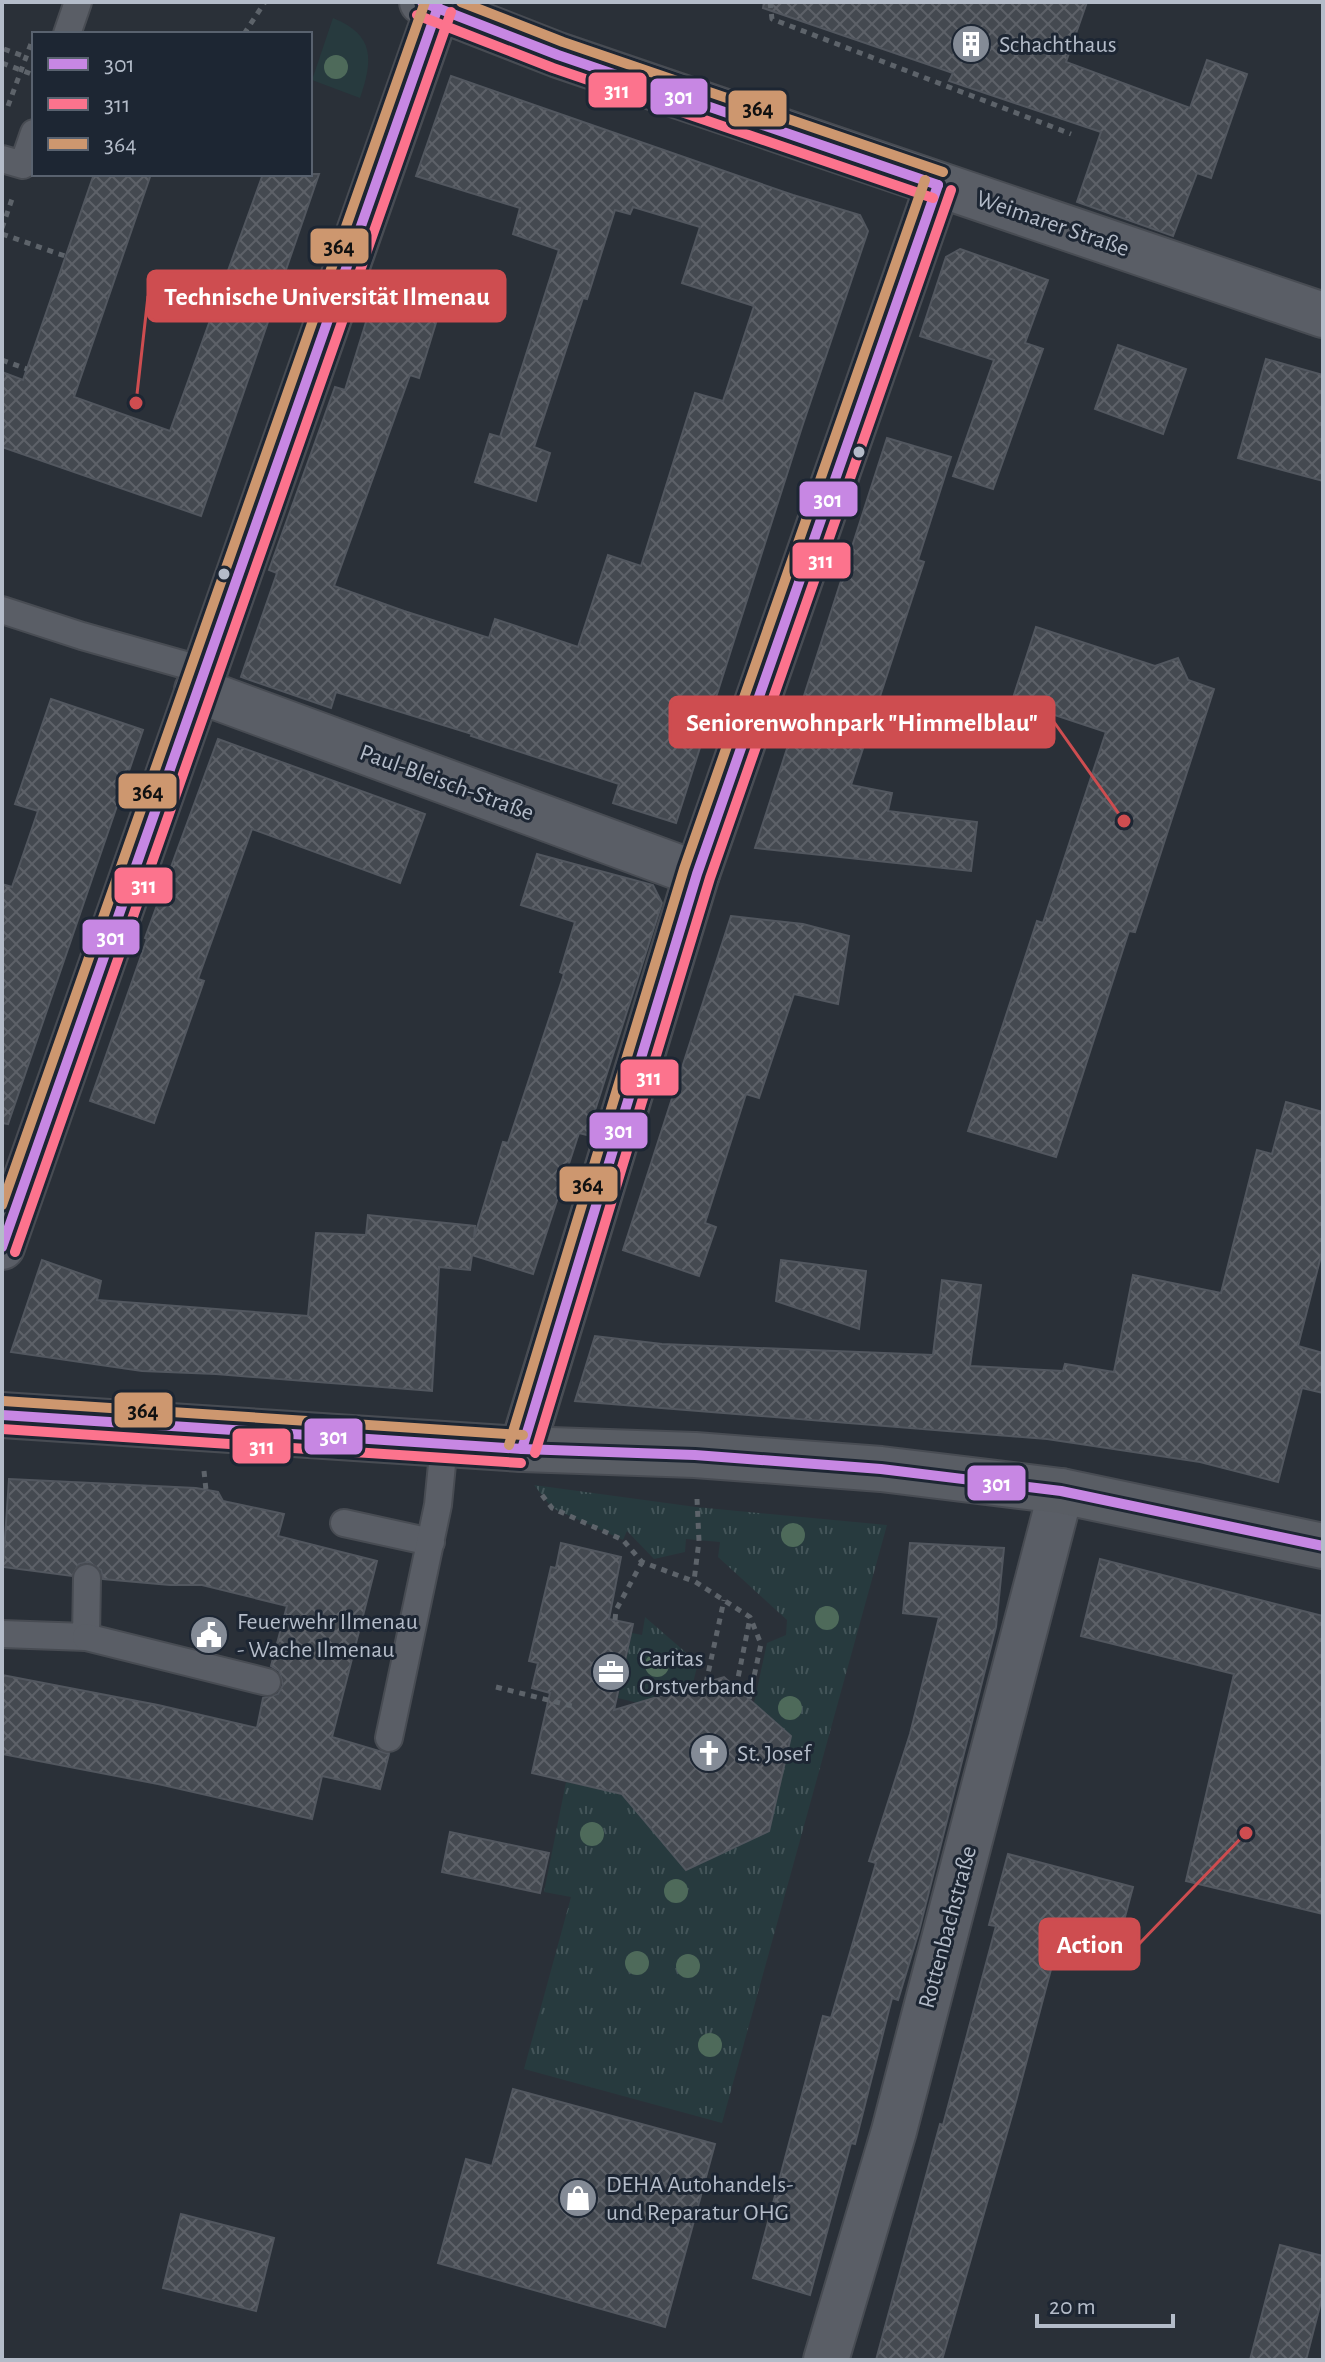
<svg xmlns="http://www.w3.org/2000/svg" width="1325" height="2362" font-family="'Alegreya Sans',sans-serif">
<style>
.grass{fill:url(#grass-tufts)}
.garden{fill:#273a3e}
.building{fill:url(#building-cross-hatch);stroke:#52575f;stroke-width:2}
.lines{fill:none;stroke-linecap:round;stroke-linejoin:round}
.lane-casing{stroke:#484c53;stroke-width:30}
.street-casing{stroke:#484c53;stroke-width:48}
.secondary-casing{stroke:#484c53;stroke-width:48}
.path{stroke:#5d636a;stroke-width:5;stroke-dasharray:6 6;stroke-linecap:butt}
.lane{stroke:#5a5e66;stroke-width:26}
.street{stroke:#5a5e66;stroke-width:44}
.secondary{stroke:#595d64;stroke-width:44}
.path-bridge{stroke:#5d636a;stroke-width:5;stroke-dasharray:6 6;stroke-linecap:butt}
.bus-1-casing{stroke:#1d2633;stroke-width:16}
.bus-2-casing{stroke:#1d2633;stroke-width:16}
.bus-3-casing{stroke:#1d2633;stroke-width:16}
.bus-1{stroke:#c787e3;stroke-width:10}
.bus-2{stroke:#fc738d;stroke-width:10}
.bus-3{stroke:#cd976f;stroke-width:10}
.tree{fill:#4e6a5a}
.bus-dot{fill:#b4bcc9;stroke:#1d2633;stroke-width:3}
.labels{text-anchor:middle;stroke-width:6;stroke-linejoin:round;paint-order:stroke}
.poi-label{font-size:24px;fill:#b4bcc9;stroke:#1d2633;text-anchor:start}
.street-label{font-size:24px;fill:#b4bcc9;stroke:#1d2633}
.leader{fill:none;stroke:#ce4d50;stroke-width:3}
.callout-dot{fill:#ce4d50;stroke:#1d2633;stroke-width:3}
.callout{fill:#ce4d50;stroke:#ce4d50;stroke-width:3}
.callout-label{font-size:26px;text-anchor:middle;font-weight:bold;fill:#fff}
.line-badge{stroke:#1d2633;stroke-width:3}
.badge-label{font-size:22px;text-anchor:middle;font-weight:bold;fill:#fff}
.pale-badge-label{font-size:22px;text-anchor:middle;font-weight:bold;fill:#111}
</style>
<defs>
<pattern id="grass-tufts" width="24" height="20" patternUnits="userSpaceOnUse" patternTransform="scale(2)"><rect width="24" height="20" fill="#273a3e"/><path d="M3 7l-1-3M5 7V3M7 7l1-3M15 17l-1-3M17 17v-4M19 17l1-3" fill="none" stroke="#445559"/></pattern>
<pattern id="building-cross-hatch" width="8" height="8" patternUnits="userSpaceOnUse" patternTransform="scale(2)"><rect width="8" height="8" fill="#444950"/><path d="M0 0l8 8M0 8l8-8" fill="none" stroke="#5d6168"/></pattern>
</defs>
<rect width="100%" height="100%" fill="#2a3038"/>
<g class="grass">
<path d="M534,1485L696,1507L887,1525L722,2123L524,2069L571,1897L544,1892L566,1782L622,1794L686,1870L769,1831L791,1736L754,1703L767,1643L786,1635L787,1620L718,1557L720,1542L686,1539L685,1552L654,1559L627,1531L623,1540L552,1508Z"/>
<path d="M645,1617L698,1663L692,1687L642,1701V1704L618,1698L632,1633L642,1635Z"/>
</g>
<path class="garden" d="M333,18C375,35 373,60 360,98L312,80Z"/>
<g class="building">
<path d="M764,2H1087L1066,62L1190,108L1207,60L1247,74L1211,178L1197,173L1173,236L1077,202L1101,132L949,81L953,73L763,8Z"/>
<path d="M451,76L793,195L860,215L868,231L802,427L676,823L613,803L619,784L471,736L472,734L336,692L331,708L241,677L277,573L269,570L335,387L345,390L379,280L443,300L419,378L410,375L334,586L404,611L489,638L495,619L578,647L608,555L641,566L695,393L723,401L754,306L682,283L700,227L633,207L630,214L615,210L587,299L583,298L534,447L550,453L536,501L475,482L490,434L500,437L559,250L513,234L520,208L416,176Z"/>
<path d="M94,174H151L74,397L170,431L263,174H319L201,516L2,447V372L23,380Z"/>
<path d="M960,249L1048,280L1025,343L1043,349L993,489L953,476L994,360L920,336L946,257Z"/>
<path d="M1118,345L1186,369L1163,434L1095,409Z"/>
<path d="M1266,359L1323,375V481L1238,458Z"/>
<path d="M887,438L951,457L918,560L924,562L851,785L892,793L888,811L977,822L971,871L755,848Z"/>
<path d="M1036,627L1155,666L1178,658L1188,680L1214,689L1135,932L1129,931L1056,1157L968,1131L1037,921L1043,923L1106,732L1012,701Z"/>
<path d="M51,699L143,730L8,1124L2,1123V884L12,887L38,811L15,804Z"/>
<path d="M218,739L425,814L400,883L252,829L198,979L204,981L154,1123L90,1101L147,939L145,938Z"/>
<path d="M537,854L653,885L662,903L587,1135L579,1133L533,1274L472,1255L470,1270L439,1267L432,1391L216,1374L142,1371L11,1352L42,1260L101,1281L97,1300L308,1316L316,1233L366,1235L368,1215L475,1226L474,1238L503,1142L508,1143L564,974L560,972L575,922L521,905Z"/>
<path d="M731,916L803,924L849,936L838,1004L794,994L759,1098L746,1094L705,1223L716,1227L699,1276L623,1250Z"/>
<path d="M1286,1102L1323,1112V1248L1298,1346L1323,1353V1393L1302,1388L1278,1482L1200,1462L1047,1439L575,1401L595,1336L662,1344L933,1355L942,1280L981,1285L970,1366L1063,1371L1065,1364L1114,1372L1133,1275L1221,1293L1257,1150L1272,1154Z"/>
<path d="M781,1260L866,1271L859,1329L776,1301Z"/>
<path d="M9,1479L196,1488L218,1492L223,1501L284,1514L278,1536L377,1561L332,1737L389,1754L380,1789L322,1776L312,1819L158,1784L2,1754V1675L158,1705L257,1728L263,1698L278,1694L283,1685L279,1671L271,1666L287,1606L202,1585H170L103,1579L101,1570L88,1562L79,1564L72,1576L3,1567Z"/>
<path d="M561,1543L621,1557L609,1619L633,1624L614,1710L724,1677L791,1736L769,1831L686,1870L622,1794L532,1773L550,1693L532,1688L538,1663L529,1661L551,1567L556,1568Z"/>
<path d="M910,1543L1004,1548L996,1627L919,1931L898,2000L892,1998L855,2144L851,2143L810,2295L753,2278L823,2016L831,2018L876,1863L869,1861L910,1734L939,1617L903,1613Z"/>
<path d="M1100,1559L1323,1616V1914L1186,1881L1234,1674L1081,1636Z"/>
<path d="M450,1832L549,1853L540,1893L442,1872Z"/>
<path d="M1008,1854L1133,1887L1114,1958L1058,1943L1015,2105L942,2360H876L940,2124L943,2125L996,1926L989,1925Z"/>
<path d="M513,2089L715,2144L665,2327L438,2263L466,2159L492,2166Z"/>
<path d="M181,2214L274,2238L256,2311L163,2288Z"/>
<path d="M1280,2245L1323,2256V2294L1306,2360H1250Z"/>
</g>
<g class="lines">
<g class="lane-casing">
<g id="lane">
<path d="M67,34L78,2"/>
<path d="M2,159L23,165L34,133"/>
<path d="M2,610L82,636L203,670"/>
<path d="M344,1523L431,1542"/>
<path d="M2,1634L86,1637L87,1578"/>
<path d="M86,1637L267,1682"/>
<path d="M389,1738L438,1505L444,1444"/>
</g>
</g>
<g class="street-casing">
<g id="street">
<path d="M422,2L558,55L1323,315"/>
<path d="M197,690L697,874"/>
<path d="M2,1247L440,2"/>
<path d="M522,1449L697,874L938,185"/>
<path d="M826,2360L894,2131L1061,1491"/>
</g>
</g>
<g class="secondary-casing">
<path id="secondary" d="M2,1415L522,1449L695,1455L881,1469L1061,1491L1323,1546"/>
</g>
<g class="path">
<path d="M770,2L772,19L1071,134"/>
<path d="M244,34L265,2"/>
<path d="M4,49L26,57"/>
<path d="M8,106L32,41"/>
<path d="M2,228L12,199"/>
<path d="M2,234L65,256"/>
<path d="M2,360L27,369"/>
<path d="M204,1471L206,1490"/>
<path d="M542,1495L552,1508L623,1540L642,1562L693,1581"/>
<path d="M697,1499L699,1541L694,1581L750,1617L761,1644L749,1700"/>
<path d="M615,1620L616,1610L642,1562"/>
<path d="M706,1683L724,1600"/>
<path d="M496,1687L572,1706"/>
<path d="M736,1688L750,1618"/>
</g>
<use href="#lane" class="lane"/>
<use href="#street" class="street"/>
<use href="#secondary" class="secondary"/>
<path class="path-bridge" d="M2,63L34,75"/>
<g class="bus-1-casing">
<g id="bus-1">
<path d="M422,2L558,55L938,185"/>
<path d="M2,1247L438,7"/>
<path d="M2,1415L522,1449L695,1455L881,1469L1061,1491L1323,1546"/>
<path d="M522,1449L697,874L938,185"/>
</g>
</g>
<g class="bus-2-casing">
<g id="bus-2">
<path d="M417,15L553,68L933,198"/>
<path d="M15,1252L451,12"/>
<path d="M2,1429L521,1463"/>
<path d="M535,1453L710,878L951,190"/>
</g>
</g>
<g class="bus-3-casing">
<g id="bus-3">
<path d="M461,2L563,42L943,172"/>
<path d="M2,1205L425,2"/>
<path d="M3,1401L523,1435"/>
<path d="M509,1445L684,869L925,180"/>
</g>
</g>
<use href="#bus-1" class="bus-1"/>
<use href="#bus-2" class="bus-2"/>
<use href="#bus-3" class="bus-3"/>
</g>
<g class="tree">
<circle cx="336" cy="67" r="12"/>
<circle cx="793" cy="1535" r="12"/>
<circle cx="827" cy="1618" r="12"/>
<circle cx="657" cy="1665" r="12"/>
<circle cx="790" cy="1708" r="12"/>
<circle cx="592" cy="1834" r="12"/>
<circle cx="676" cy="1891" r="12"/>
<circle cx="637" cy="1963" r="12"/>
<circle cx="688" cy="1966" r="12"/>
<circle cx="710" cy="2045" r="12"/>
</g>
<defs>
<g id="building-disc" transform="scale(2)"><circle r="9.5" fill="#848b96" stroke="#1d2633"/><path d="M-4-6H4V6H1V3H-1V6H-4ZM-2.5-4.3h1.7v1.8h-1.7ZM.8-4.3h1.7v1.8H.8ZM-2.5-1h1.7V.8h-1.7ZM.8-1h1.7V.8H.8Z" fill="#fff"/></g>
<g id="civic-disc" transform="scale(2)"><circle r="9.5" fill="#848b96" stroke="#1d2633"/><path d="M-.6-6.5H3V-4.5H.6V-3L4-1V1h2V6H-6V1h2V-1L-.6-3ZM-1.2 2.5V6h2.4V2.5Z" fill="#fff"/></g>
<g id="office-disc" transform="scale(2)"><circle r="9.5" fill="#848b96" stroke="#1d2633"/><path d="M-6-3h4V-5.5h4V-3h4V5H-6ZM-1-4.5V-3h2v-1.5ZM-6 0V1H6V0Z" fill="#fff"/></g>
<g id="church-disc" transform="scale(2)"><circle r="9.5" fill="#848b96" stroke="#1d2633"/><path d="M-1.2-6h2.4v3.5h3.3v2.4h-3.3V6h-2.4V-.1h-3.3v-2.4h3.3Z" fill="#fff"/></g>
<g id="shop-disc" transform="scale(2)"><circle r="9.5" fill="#848b96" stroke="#1d2633"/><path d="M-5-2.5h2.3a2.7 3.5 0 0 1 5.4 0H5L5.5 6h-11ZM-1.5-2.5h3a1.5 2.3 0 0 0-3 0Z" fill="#fff"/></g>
</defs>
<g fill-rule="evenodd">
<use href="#building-disc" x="971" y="44"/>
<use href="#civic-disc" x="209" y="1635"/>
<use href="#office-disc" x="611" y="1672"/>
<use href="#church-disc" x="709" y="1753"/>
<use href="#shop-disc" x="578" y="2198"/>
</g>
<g class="bus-dot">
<circle cx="859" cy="452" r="7"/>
<circle cx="224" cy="574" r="7"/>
</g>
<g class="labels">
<g class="poi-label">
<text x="999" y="52">Schachthaus</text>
<text x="237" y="1629">Feuerwehr Ilmenau<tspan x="237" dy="28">- Wache Ilmenau</tspan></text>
<text x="639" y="1666">Caritas<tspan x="639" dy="28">Orstverband</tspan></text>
<text x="737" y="1761">St. Josef</text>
<text x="606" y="2192">DEHA Autohandels-<tspan x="606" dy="28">und Reparatur OHG</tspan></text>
</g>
<g class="street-label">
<text transform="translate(1053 223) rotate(19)" y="8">Weimarer Straße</text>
<text transform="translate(447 782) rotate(20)" y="8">Paul-Bleisch-Straße</text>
<text transform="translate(947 1927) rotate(-75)" y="8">Rottenbachstraße</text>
</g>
</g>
<path class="leader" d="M136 403L148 296M1124 821L1054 722M1246 1833L1139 1944"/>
<g class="callout-dot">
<circle cx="136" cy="403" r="8"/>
<circle cx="1124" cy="821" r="8"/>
<circle cx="1246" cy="1833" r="8"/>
</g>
<g class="callout">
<rect x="148" y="271" width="357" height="50" rx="8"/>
<rect x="670" y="697" width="384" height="50" rx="8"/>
<rect x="1040" y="1919" width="99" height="50" rx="8"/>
</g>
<g class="callout-label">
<text x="327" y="305">Technische Universität Ilmenau</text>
<text x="862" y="731">Seniorenwohnpark "Himmelblau"</text>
<text x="1090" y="1953">Action</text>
</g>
<g class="line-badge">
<rect x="587" y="71" width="61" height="38" rx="8" fill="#fc738d"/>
<rect x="649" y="77" width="60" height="39" rx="8" fill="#c787e3"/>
<rect x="727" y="89" width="61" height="39" rx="8" fill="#cd976f"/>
<rect x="309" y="227" width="61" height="38" rx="8" fill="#cd976f"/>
<rect x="798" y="480" width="61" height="38" rx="8" fill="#c787e3"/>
<rect x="791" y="541" width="61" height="39" rx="8" fill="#fc738d"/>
<rect x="117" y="772" width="61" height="38" rx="8" fill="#cd976f"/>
<rect x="113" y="866" width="61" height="39" rx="8" fill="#fc738d"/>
<rect x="81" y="918" width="60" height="38" rx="8" fill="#c787e3"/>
<rect x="619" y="1058" width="61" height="39" rx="8" fill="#fc738d"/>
<rect x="588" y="1111" width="61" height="39" rx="8" fill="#c787e3"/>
<rect x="558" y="1165" width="61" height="38" rx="8" fill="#cd976f"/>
<rect x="113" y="1391" width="61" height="38" rx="8" fill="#cd976f"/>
<rect x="303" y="1417" width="61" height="39" rx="8" fill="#c787e3"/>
<rect x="231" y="1427" width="61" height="38" rx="8" fill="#fc738d"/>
<rect x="966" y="1464" width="61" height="38" rx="8" fill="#c787e3"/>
</g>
<g class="badge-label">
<text x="617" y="98">311</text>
<text x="679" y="104">301</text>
<text x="828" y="507">301</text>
<text x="821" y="568">311</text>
<text x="144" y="893">311</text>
<text x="111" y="945">301</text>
<text x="649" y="1085">311</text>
<text x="619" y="1138">301</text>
<text x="334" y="1444">301</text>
<text x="262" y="1454">311</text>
<text x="997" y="1491">301</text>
</g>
<g class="pale-badge-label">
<text x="758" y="116">364</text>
<text x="339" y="254">364</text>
<text x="148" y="799">364</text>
<text x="588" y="1192">364</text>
<text x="143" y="1418">364</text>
</g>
<rect width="1325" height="2362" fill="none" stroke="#b4bcc9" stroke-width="8"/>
<rect x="32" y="32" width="280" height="144" fill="#1d2633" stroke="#59626f" stroke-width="2"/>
<rect x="48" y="58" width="40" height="12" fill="#c787e3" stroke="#59626f" stroke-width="2"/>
<text x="104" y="72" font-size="24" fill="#b4bcc9">301</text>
<rect x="48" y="98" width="40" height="12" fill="#fc738d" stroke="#59626f" stroke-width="2"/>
<text x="104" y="112" font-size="24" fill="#b4bcc9">311</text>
<rect x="48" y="138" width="40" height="12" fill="#cd976f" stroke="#59626f" stroke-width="2"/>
<text x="104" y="152" font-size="24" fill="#b4bcc9">364</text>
<path d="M1037 2314v12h136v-12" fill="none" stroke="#b4bcc9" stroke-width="4"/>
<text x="1049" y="2314" font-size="24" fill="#b4bcc9" stroke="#1d2633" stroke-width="6" paint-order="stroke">20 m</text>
</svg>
